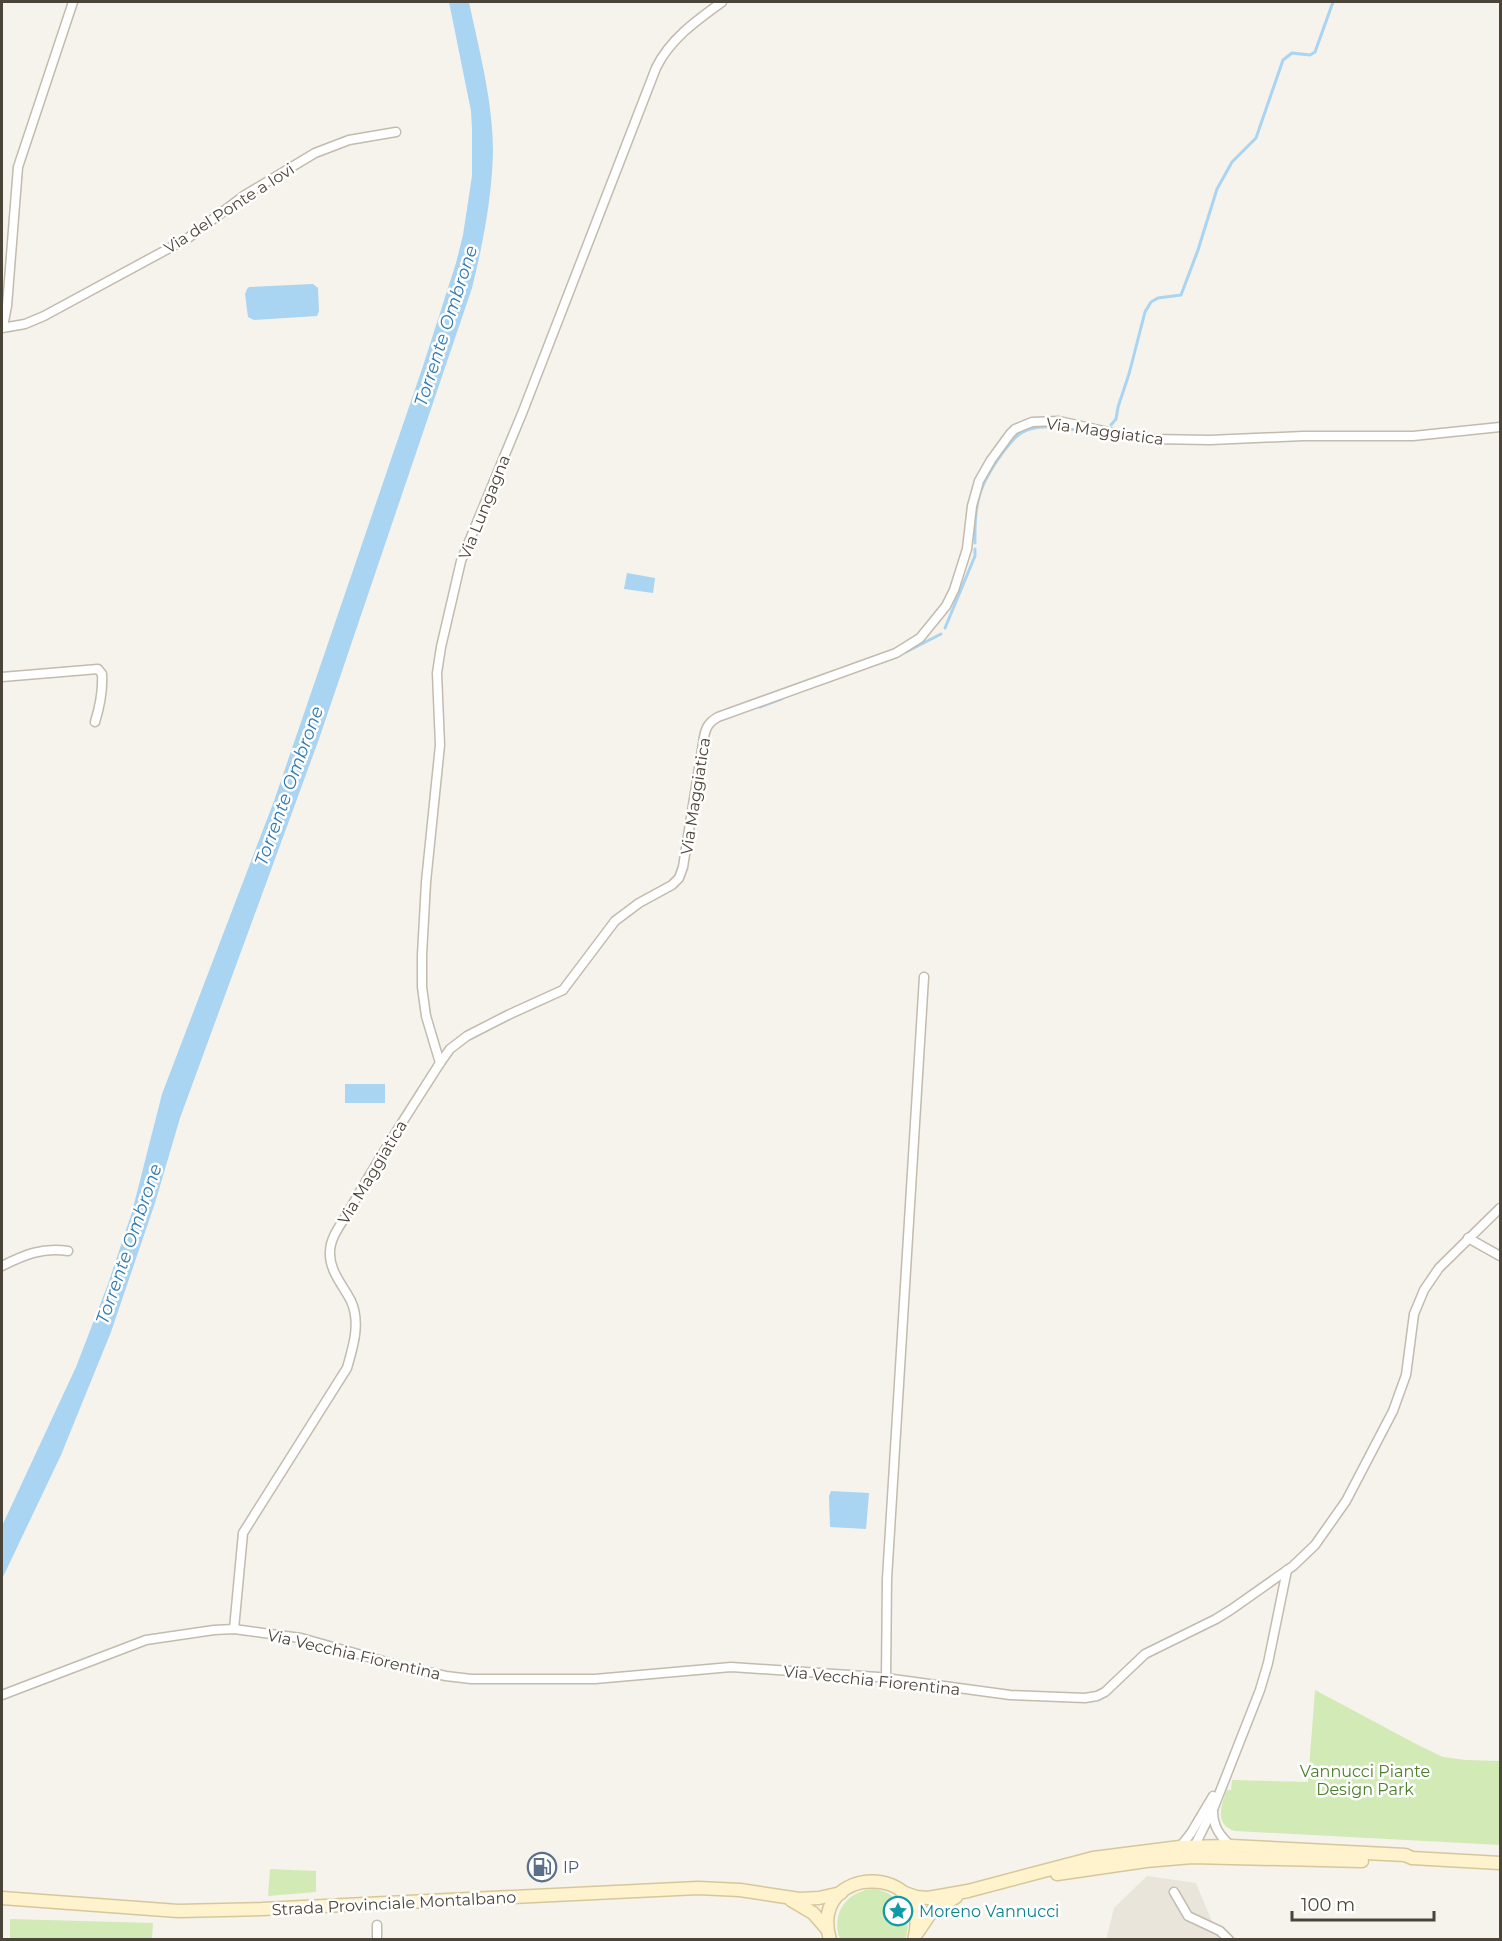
<svg xmlns="http://www.w3.org/2000/svg" width="1502" height="1941" font-family="Montserrat,sans-serif">
<style>
.residential{fill:#eae5da}
.green{fill:#d2eab5}
.water{fill:#a9d4f2}
.lines{fill:none;stroke-linecap:round;stroke-linejoin:round}
.stream{stroke:#a9d4f2;stroke-width:3}
.street-casing{stroke:#c2bbae;stroke-width:11}
.secondary-casing{stroke:#d6c79b;stroke-width:15}
.street{stroke:#fff;stroke-width:8}
.secondary{stroke:#fff3cd;stroke-width:12}
.labels{text-anchor:middle;stroke-width:5;stroke-linejoin:round;paint-order:stroke}
.street-label{font-size:16px;fill:#4b4439;stroke:#fff}
.park-label{font-size:16px;fill:#4a7f2a;stroke:#fff}
.service-label{font-size:16px;fill:#4e5e75;stroke:#fff;text-anchor:start}
.culture-label{font-size:16px;fill:#0d838f;stroke:#fff;text-anchor:start}
.water-label{font-size:18px;font-style:italic;fill:#2e7ab2;stroke:#fff}
</style>
<rect width="100%" height="100%" fill="#f6f3ec"/>
<path class="residential" d="M1147,1876L1196,1883L1219,1939L1106,1940L1114,1908Z"/>
<g class="green">
<path d="M1315,1690L1418,1745L1443,1757L1466,1760L1500,1761V1845L1235,1831C1214,1825 1221,1805 1227,1790H1231L1232,1780L1308,1782Z"/>
<path d="M270,1869L316,1871V1892L268,1896Z"/>
<path d="M876,1889C900,1894 914,1916 905,1939H840C830,1913 848,1889 876,1889Z"/>
<path d="M10,1919L153,1923L152,1939H10Z"/>
</g>
<g class="water">
<path d="M449,2H469C479,50 493,101 493,151C492,197 483,244 472,288L319,739L180,1118L155,1203L111,1332L61,1455L2,1579V1526L76,1367L108,1284L132,1212L162,1094L274,801L423,366L456,263L463,235L472,176V129L471,111Z"/>
<path d="M313,284L318,288L319,311L317,316L254,320L248,317L245,294L247,289L249,287Z"/>
<path d="M627,573L655,578L653,593L624,589Z"/>
<rect x="345" y="1084" width="40" height="19"/>
<path d="M831,1491L869,1493L866,1529L830,1527L829,1496Z"/>
</g>
<g class="lines">
<g class="stream">
<path d="M1111,425L1116,419L1118,407L1129,374L1145,312L1151,302L1158,298L1181,295L1198,250L1217,189L1232,162L1256,138L1283,60L1292,53L1310,55L1315,52L1333,2"/>
<path d="M975,543C974,502 979,485 1003,452C1011,442 1017,433 1030,429C1047,424 1064,428 1081,431"/>
<path d="M945,628L975,556V549"/>
<path d="M906,652L941,634"/>
<path d="M760,707L781,699"/>
</g>
<g class="street-casing">
<g id="street">
<path d="M3,327L7,306L18,167L73,2"/>
<path d="M2,328L25,324L44,316L188,238L245,195L315,153L349,140L396,132"/>
<path d="M2,677L98,669L102,674C103,691 100,706 95,722"/>
<path d="M440,1063L426,1016L422,987V955L426,882L440,745L437,673L441,647L461,561L523,411L656,68C670,39 697,20 722,2"/>
<path d="M1468,1238L1500,1256"/>
<path d="M2,1266C24,1255 42,1247 68,1251"/>
<path d="M234,1629L243,1533L347,1368C353,1347 361,1323 351,1301C343,1285 329,1271 330,1252C330,1237 342,1223 349,1211C377,1160 409,1112 440,1063L450,1049L467,1036L508,1015L563,990L615,921L639,903L672,885L679,878L683,867L704,737C706,727 709,722 718,717L896,653L920,638L946,606L954,590L967,549L972,506L979,481L991,460L1010,434L1015,429L1032,422L1059,421L1122,435L1152,439L1210,440L1303,436H1413L1500,427"/>
<path d="M886,1678L887,1579L924,977"/>
<path d="M2,1695L146,1640L214,1630L234,1629L301,1638L408,1668L446,1676L471,1679H595L731,1667L878,1677L1010,1695L1085,1698L1097,1696L1105,1692L1145,1654L1216,1619L1232,1609L1293,1566L1315,1545L1346,1501L1393,1411L1406,1375L1414,1314L1424,1290L1439,1268L1500,1208"/>
<path d="M1213,1811C1213,1827 1220,1836 1231,1846"/>
<path d="M1180,1847L1191,1833L1213,1796"/>
<path d="M1193,1849L1214,1807L1260,1690L1268,1663L1287,1570"/>
<path d="M1174,1892L1188,1916L1220,1931L1229,1940"/>
<path d="M377,1925V1940"/>
</g>
</g>
<g class="secondary-casing">
<g id="secondary">
<path d="M1057,1874L1146,1861L1192,1857L1362,1861"/>
<path d="M902,1892L916,1897L928,1898L968,1891L1093,1858L1180,1847L1231,1846L1405,1855L1412,1858L1500,1863"/>
<path d="M2,1898L178,1911L262,1909L698,1888L740,1890L799,1899L819,1898L841,1893"/>
<path d="M791,1900L813,1913L827,1929"/>
<path d="M917,1933L932,1911L956,1897"/>
<path d="M830,1940C807,1863 936,1861 914,1940"/>
</g>
</g>
<use href="#street" class="street"/>
<use href="#secondary" class="secondary"/>
</g>
<defs>
<g id="fuel-ring" transform="scale(1.5)"><circle r="9.5" fill="#fff" stroke="#5c6f8a" stroke-width="1.5"/><path d="M-5.5-6h7V0h2V4h1.3V-2.5L3-4.5l.8-.8L6-3V5H2.5V1h-1V6h-7ZM-4.2-4.7v3.2H.2V-4.7Z" fill="#5c6f8a"/></g>
<g id="sight-ring" transform="scale(1.5)"><circle r="9.5" fill="#fff" stroke="#0f9aa8" stroke-width="1.5"/><path d="M0-6L1.8-2.2L6-1.7L2.9 1.2L3.7 5.4L0 3.3L-3.7 5.4L-2.9 1.2L-6-1.7L-1.8-2.2Z" fill="#0f9aa8"/></g>
</defs>
<g fill-rule="evenodd">
<use href="#fuel-ring" x="542" y="1867"/>
<use href="#sight-ring" x="898" y="1911"/>
</g>
<g class="labels">
<g class="street-label">
<text transform="translate(229 208) rotate(-33)" y="6">Via del Ponte a Iovi</text>
<text transform="translate(1105 431) rotate(8)" y="6">Via Maggiatica</text>
<text transform="translate(484 507) rotate(-68)" y="6">Via Lungagna</text>
<text transform="translate(695 796) rotate(-81)" y="6">Via Maggiatica</text>
<text transform="translate(372 1172) rotate(-59)" y="6">Via Maggiatica</text>
<text transform="translate(354 1654) rotate(13)" y="6">Via Vecchia Fiorentina</text>
<text transform="translate(872 1680) rotate(6)" y="6">Via Vecchia Fiorentina</text>
<text transform="translate(394 1903) rotate(-3)" y="6">Strada Provinciale Montalbano</text>
</g>
<g class="park-label">
<text x="1365" y="1777">Vannucci Piante<tspan x="1365" dy="18">Design Park</tspan></text>
</g>
<g class="service-label">
<text x="563" y="1873">IP</text>
</g>
<g class="culture-label">
<text x="919" y="1917">Moreno Vannucci</text>
</g>
<g class="water-label">
<text transform="translate(446 326) rotate(-72)" y="6">Torrente Ombrone</text>
<text transform="translate(289 786) rotate(-70)" y="6">Torrente Ombrone</text>
<text transform="translate(129 1244) rotate(-71)" y="6">Torrente Ombrone</text>
</g>
</g>
<rect width="1502" height="1941" fill="none" stroke="#4b4439" stroke-width="6"/>
<path d="M1292 1911v9h142v-9" fill="none" stroke="#4b4439" stroke-width="3"/>
<text x="1301" y="1911" font-size="18" fill="#4b4439" stroke="#ffffff" stroke-width="4.5" paint-order="stroke">100 m</text>
</svg>
